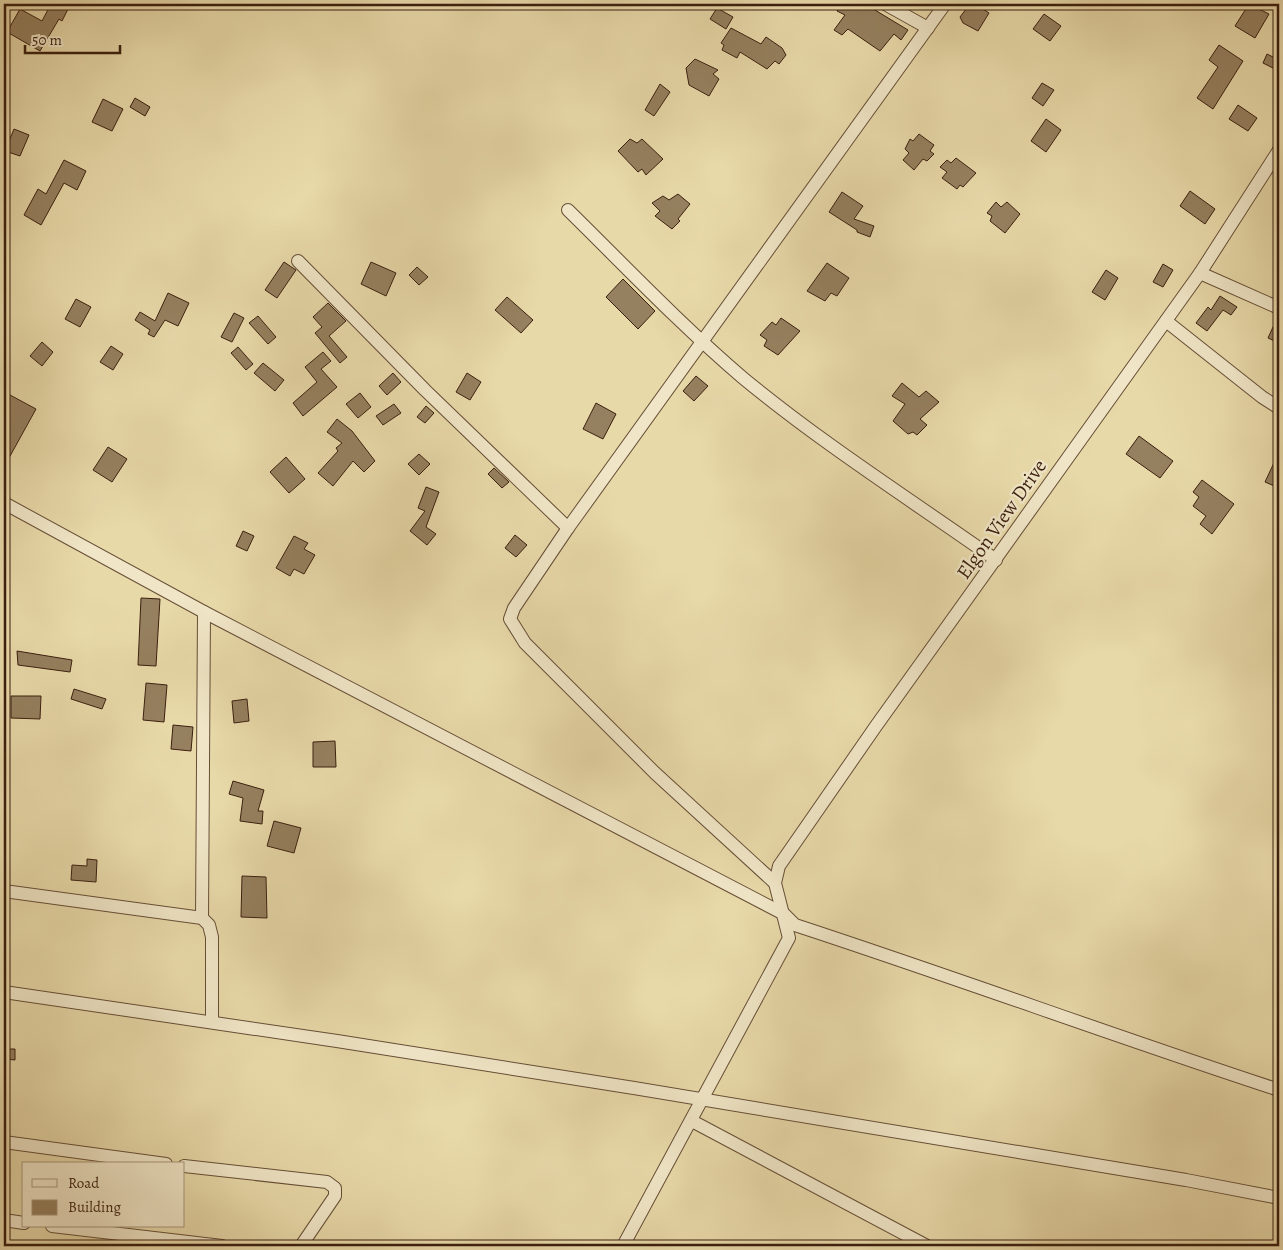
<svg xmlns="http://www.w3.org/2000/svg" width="1283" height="1250" font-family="Alegreya,serif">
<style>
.building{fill:#95805f;stroke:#3b1f0f}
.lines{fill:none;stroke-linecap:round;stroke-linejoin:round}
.street-casing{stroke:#664e36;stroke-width:14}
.street{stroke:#f0e6c7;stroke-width:12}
.labels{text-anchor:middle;stroke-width:4.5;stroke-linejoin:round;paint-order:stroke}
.street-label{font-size:20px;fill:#3b1f0f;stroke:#f0e6c7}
</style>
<rect width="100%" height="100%" fill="#e8d9a9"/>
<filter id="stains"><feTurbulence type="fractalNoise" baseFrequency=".004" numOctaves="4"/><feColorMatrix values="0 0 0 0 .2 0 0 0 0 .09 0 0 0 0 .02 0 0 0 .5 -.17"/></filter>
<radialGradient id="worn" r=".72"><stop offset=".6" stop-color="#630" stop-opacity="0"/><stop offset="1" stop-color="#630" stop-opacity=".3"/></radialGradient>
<g class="building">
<path d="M51,4H59L68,9L62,21L59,19L40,51L7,32L20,9L42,21Z"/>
<path d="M841,4H865L908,30L901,40L894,34L880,51L848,29L842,35L834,30L845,15L837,11Z"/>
<path d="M970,4H976L989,13L978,31L963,23L960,17Z"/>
<path d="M1249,4L1269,14L1255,38L1235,26Z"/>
<path d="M717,8L733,17L726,29L710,19Z"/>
<path d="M1044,14L1061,26L1050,41L1033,29Z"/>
<path d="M731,28L761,44L766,37L782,48L786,55L779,64L775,61L767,69L740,52L737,58L722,50L724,45L721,43Z"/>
<path d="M1219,45L1243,61L1213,109L1197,98L1218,67L1209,60Z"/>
<path d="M1267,54L1279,60V71L1263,63Z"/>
<path d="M695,59L718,70L713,74L719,79L709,96L689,85L686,68Z"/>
<path d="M1042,83L1054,90L1043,106L1032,98Z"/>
<path d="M660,84L670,92L654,116L645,110Z"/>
<path d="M135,98L150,107L145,116L130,107Z"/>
<path d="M103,99L123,109L112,131L92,122Z"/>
<path d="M1238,105L1257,118L1248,131L1229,119Z"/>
<path d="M1046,119L1061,130L1046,152L1031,141Z"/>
<path d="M14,129L29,135L20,156L5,151Z"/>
<path d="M919,134L934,145L930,151L934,154L927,161L923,159L914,170L903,160L909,153L905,149L910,139L913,141Z"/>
<path d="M630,139L637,143L642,139L663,159L646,175L642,169L638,172L618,151Z"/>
<path d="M956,158L976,173L963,187L960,185L957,189L942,178L947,172L940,167L947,160L951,163Z"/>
<path d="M64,160L86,171L77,190L64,183L41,225L24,215L38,189L46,194Z"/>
<path d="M1190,191L1215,209L1205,224L1180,206Z"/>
<path d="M842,192L863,206L854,219L874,226L870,237L857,232V230L829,212Z"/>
<path d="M678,194L690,204L678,219L680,221L672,229L655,216L660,211L652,203L663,196L669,200Z"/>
<path d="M996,202L1001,207L1007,202L1020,214L1005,233L990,221L992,216L987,213Z"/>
<path d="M284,262L296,270L277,298L265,290Z"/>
<path d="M371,262L396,273L386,296L361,284Z"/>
<path d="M827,263L849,278L837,296L831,293L825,301L807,291Z"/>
<path d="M1163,264L1173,270L1163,287L1153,282Z"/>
<path d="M417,267L428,277L419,285L409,275Z"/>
<path d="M1106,270L1118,278L1105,300L1092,292Z"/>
<path d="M623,279L655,311L638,329L606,297Z"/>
<path d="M168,293L189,303L178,326L165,320L154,337L148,334L150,330L135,320L140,312L155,321Z"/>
<path d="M1220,296L1237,307L1231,315L1223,310L1207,331L1196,323L1208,307L1211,310Z"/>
<path d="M507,297L533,320L521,333L495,310Z"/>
<path d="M76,299L91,307L80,327L65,319Z"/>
<path d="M328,303L346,321L329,336L347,357L340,363L315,333L322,327L313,317Z"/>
<path d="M234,313L244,318L232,342L221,337Z"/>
<path d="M258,316L276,337L268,344L249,323Z"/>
<path d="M1278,316H1279V343L1268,338Z"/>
<path d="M781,318L800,331L778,355L764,346L767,340L760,335L772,322L776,325Z"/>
<path d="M42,342L53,352L42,366L30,356Z"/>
<path d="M111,346L123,354L113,370L100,362Z"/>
<path d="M238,347L253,364L246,370L231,353Z"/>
<path d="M323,352L331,361L321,369L337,387L303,416L293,403L317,382L305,367Z"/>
<path d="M263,363L284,380L275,391L254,373Z"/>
<path d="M393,373L401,382L387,395L379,386Z"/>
<path d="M467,373L481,382L470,400L456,392Z"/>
<path d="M696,376L708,386L694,401L683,391Z"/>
<path d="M902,383L919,397L926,391L939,402L920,419L927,425L917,435L913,432L908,434L893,421L905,404L892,396Z"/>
<path d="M360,393L371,407L358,418L346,404Z"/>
<path d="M10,395L36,409L4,467V405Z"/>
<path d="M596,403L616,414L603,439L583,429Z"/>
<path d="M394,404L401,413L383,425L376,416Z"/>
<path d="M426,406L434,413L425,423L417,417Z"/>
<path d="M337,419L352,431L375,461L364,472L353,461L333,486L318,473L338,451L336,448L342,443L327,432Z"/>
<path d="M1139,436L1173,461L1160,478L1126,454Z"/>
<path d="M108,447L127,459L112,482L93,470Z"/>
<path d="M1279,452V488L1265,482Z"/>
<path d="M419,454L430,464L419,475L408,464Z"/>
<path d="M286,457L305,479L289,493L270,472Z"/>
<path d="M494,468L509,482L502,488L488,474Z"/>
<path d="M1202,480L1234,504L1212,534L1200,524L1206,516L1193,506L1199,497L1193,492Z"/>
<path d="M426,487L439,492L426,527L436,534L427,545L410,531L425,511L418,508Z"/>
<path d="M243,531L254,536L247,551L236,546Z"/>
<path d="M515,535L527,545L516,557L505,548Z"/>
<path d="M294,536L308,543L304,549L315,555L304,574L294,569L290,576L276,568Z"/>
<path d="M141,598L160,599L156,666L138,665Z"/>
<path d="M17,651L72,660L70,672L18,665Z"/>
<path d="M146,683L167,685L164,722L143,720Z"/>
<path d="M74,689L106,699L102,709L71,699Z"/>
<path d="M11,696H41L40,719L11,718Z"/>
<path d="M247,699L249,721L234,723L232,701Z"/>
<path d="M173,725L193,727L191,751L171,749Z"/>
<path d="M335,741L336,767H313V742Z"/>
<path d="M233,781L264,790L258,811H263L262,824L240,821L243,798L229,794Z"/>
<path d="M274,821L301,828L294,853L267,846Z"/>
<path d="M87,859L97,860L96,882L71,880L72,865L87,866Z"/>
<path d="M242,876L266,877L267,918L241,917Z"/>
<path d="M5,1049H15V1060L5,1059Z"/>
</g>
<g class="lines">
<g class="street-casing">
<g id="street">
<path d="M885,4L928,28"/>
<path d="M568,210C626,267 682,326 743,378C823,444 911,500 996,560"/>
<path d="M298,261L425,390L568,528"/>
<path d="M1200,273L1279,308"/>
<path d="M1166,321L1262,397L1279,408"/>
<path d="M4,503L204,612L784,914L795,925C957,978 1117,1037 1279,1090"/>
<path d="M775,883L655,773L525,643L510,619L514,608L568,528L945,4"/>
<path d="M4,891L202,918L209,925L212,937V1022"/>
<path d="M202,918L204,612"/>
<path d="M4,992L337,1041L634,1088L1186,1180L1279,1198"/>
<path d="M692,1121L927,1246"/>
<path d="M4,1142L166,1164"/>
<path d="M184,1166L327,1182L335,1188V1196L301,1246"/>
<path d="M4,1220L24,1223"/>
<path d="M52,1226L222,1246"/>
<path d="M623,1246L789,938L775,883L779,866L876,726L1200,273L1279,150"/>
</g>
</g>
<use href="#street" class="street"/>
</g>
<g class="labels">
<g class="street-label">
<text transform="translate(1001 519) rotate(-55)" y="7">Elgon View Drive</text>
</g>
</g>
<rect width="1283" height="1250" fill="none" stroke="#e8d9a9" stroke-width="20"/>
<rect x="5" y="5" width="1273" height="1240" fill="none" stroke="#3b1f0f" stroke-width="2.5"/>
<rect x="10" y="10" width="1263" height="1230" fill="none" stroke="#3b1f0f"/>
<rect x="22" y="1162" width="162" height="65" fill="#f0e6c7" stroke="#a8967d"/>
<rect x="32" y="1179" width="25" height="8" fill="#f0e6c7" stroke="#a8967d"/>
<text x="68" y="1188" font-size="15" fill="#3b1f0f">Road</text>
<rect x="32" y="1200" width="25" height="15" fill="#95805f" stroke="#a8967d"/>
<text x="68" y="1212" font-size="15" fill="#3b1f0f">Building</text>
<path d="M25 45v8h95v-8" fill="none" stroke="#3b1f0f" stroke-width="2.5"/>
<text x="32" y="45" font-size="15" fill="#3b1f0f" stroke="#f0e6c7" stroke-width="4" paint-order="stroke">50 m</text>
<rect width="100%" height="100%" filter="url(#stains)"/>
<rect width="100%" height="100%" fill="url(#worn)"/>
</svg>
